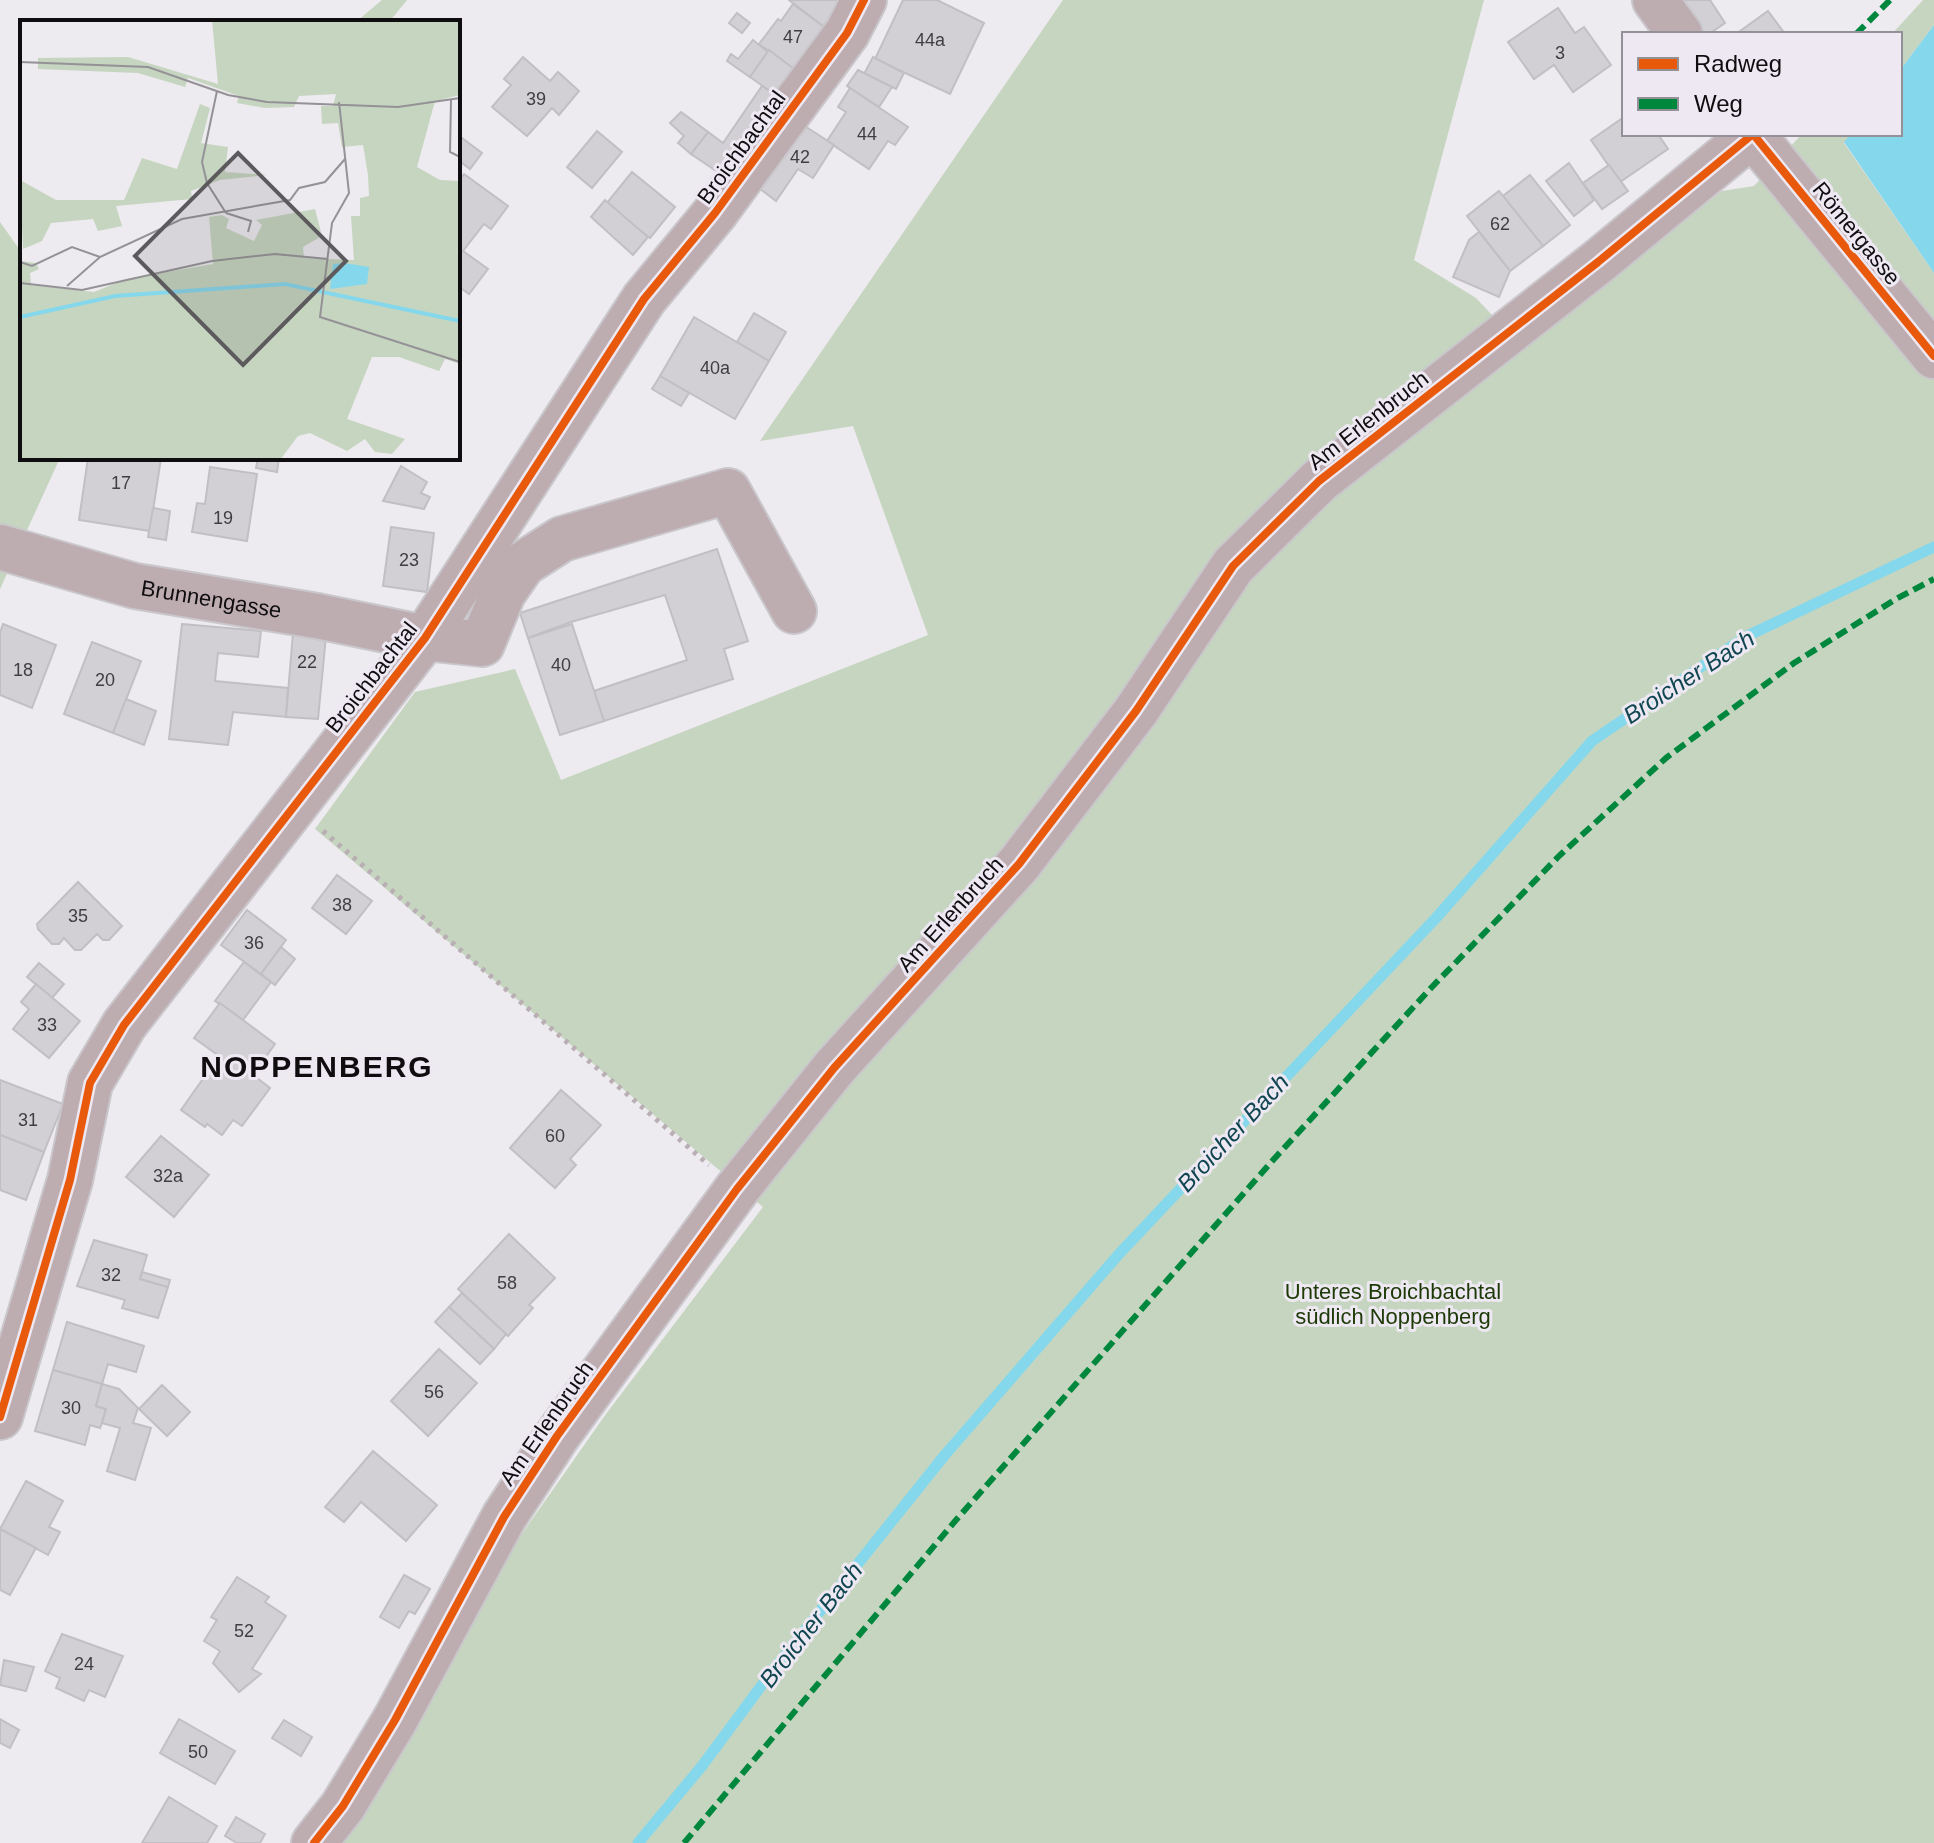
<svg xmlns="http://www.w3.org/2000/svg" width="1934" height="1843" font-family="Arial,sans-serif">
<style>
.green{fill:#c6d5bf}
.water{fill:#85d8ec}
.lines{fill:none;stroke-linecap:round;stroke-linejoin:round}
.stream{stroke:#85d8ec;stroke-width:11}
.building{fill:#d3d0d5;stroke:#c2bfc4;stroke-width:2}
.minor-casing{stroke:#c9c7cb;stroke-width:48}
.path{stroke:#b8aeb3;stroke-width:5;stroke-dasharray:4 6;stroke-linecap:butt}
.minor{stroke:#bdacb0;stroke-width:44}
.quiet{stroke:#00873e;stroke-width:6;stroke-dasharray:12 6;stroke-linecap:butt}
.cycleway-casing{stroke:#ede8f2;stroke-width:13}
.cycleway{stroke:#e8590c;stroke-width:8}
.labels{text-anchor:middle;stroke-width:6;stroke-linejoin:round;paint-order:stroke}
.number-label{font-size:18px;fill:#403e41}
.street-label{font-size:22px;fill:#0f0d10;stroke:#ede8f2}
.park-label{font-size:22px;fill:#1d3a06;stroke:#ede8f2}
.water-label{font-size:24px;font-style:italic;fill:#104651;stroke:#ede8f2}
.district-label{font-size:30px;font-weight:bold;letter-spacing:2px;fill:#0f0d10;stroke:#ede8f2}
.inset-river{fill:none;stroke:#85d8ec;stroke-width:4}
.inset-road{fill:none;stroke:#949296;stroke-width:2}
.view{fill:#5d5a5e;fill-opacity:0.15;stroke:#5d5a5e;stroke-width:4}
.inset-edge{fill:none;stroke:#0f0d10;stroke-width:4}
</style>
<rect width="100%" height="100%" fill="#edeaf0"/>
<g class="green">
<path d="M382,0H407L389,22H356Z"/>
<path d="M1063,0H1484L1414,260L1476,298L1522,347L1722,191L1754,186L1802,134H1851L1844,143L1934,273V1843H328L500,1565L606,1414L763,1207L315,829L415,692L515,669L561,780L928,635L853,426L760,441Z"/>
<path d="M1923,0H1934V25L1900,70V34H1892Z"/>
<path d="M0,222L22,253V458H60L0,589Z"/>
</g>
<path class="water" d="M1934,25V273L1844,142L1851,134H1900V70Z"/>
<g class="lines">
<path class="stream" d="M638,1843L702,1766L773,1670L944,1456L1119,1254L1436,918L1592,741L1745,637L1934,547"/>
</g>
<g class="building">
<path d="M789,0H851L828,30Z"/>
<path d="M903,0H937L984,23L950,94L875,59Z"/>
<path d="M1675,0H1710L1725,23L1709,34H1698Z"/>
<path d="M793,4L828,30L795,70L759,44L778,19L781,21Z"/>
<path d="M1558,8L1575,33L1584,27L1611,65L1573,92L1554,65L1534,79L1508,42Z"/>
<path d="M1768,11L1785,34H1736Z"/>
<path d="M737,13L750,23L742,33L729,23Z"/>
<path d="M753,40L768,52L750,77L727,61L731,54L738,59Z"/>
<path d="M769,50L802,75L784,101L750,77Z"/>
<path d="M523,57L550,81L558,72L579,91L559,115L552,108L527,136L492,107L511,85L504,79Z"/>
<path d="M873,57L904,73L896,89L864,74Z"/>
<path d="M858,70L892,87L879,107L847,86Z"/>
<path d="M762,86L784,101L728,179L691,154L708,132L723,143Z"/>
<path d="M850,88L908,127L895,145L888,141L869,169L827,141L846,112L838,107Z"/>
<path d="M681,112L708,132L691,154L678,143L684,136L670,123Z"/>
<path d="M1624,117V134H1658L1668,149L1620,182L1591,140Z"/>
<path d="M797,121L834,145L813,178L798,169L776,201L755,185Z"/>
<path d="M597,131L622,152L592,188L567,167Z"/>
<path d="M458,135L482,153L470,169L458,160Z"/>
<path d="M1569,163L1594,200L1574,216L1546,181Z"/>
<path d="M1609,165L1628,191L1602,209L1583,183Z"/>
<path d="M632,172L675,207L650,238L606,204Z"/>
<path d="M464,174L508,206L491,229L484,224L463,251L488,269L469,294L458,286V181Z"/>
<path d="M1530,175L1570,225L1543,246L1503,196Z"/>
<path d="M1499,191L1543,246L1510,271L1467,216Z"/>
<path d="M605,200L648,237L633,255L591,217Z"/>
<path d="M1479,232L1510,271L1499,297L1453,277L1469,240Z"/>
<path d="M754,313L786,332L769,361L737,342Z"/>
<path d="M694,317L769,361L735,419L660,376Z"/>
<path d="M660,376L689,393L681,406L652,389Z"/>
<path d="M88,458H161L150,531L79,520Z"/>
<path d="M258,458H279L277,472L256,468Z"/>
<path d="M401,466L427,482L421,493L430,497L424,509L383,501Z"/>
<path d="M210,467L257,474L247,541L192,532L197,503L205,504Z"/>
<path d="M153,508L170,511L166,540L148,537Z"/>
<path d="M391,527L434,533L427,592L383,586Z"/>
<path d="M717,549L748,641L724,649L733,679L604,721L594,691L687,660L665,595L571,622L528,638L520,613Z"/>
<path d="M3,624L56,645L32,708L0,695V633Z"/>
<path d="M182,624L261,631L258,657L218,653L215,681L288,688L286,717L233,712L228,745L169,739Z"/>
<path d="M572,624L604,721L560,735L528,638Z"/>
<path d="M293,633L326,636L318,719L286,717Z"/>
<path d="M92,642L141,661L113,733L64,714Z"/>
<path d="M126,699L156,711L144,745L113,733Z"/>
<path d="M337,875L372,901L346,934L312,908Z"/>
<path d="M78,882L122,926L109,940H103L97,934L81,950H75L64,938L59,944H52L38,929L37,924Z"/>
<path d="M247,910L286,940L261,974L221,945Z"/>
<path d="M281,947L295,959L275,985L261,974Z"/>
<path d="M244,962L271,982L243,1020L215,1001Z"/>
<path d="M39,963L64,984L52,998L27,977Z"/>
<path d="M36,984L80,1021L49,1058L13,1029L29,1009L21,1002Z"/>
<path d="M220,1003L275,1044L253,1075L270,1088L242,1126L233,1120L222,1135L207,1124L205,1127L181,1110L219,1056L194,1038Z"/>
<path d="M0,1080L63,1104L44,1152L0,1135Z"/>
<path d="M561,1090L601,1125L570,1159L576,1165L555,1188L510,1148Z"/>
<path d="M0,1135L44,1152L26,1200L0,1190Z"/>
<path d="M161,1136L209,1175L174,1217L126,1177Z"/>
<path d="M509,1234L555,1278L529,1305L533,1308L508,1336L458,1289Z"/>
<path d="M94,1240L147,1255L140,1279L168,1287L158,1318L122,1308L125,1300L77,1286Z"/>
<path d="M142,1272L170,1280L168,1287L140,1279Z"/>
<path d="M462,1293L506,1334L494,1349L449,1307Z"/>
<path d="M449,1307L494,1349L480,1364L435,1322Z"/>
<path d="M67,1322L144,1346L136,1372L108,1364L102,1384L53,1370Z"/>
<path d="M439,1349L477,1383L428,1436L391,1401Z"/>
<path d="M53,1370L102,1384L96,1406L106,1409L102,1423L100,1428L90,1425L85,1445L35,1431Z"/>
<path d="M102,1384L119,1389L138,1408L133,1423L151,1428L135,1480L107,1471L120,1428L102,1423L106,1409L96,1406Z"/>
<path d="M162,1385L190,1412L167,1436L139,1409Z"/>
<path d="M373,1451L437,1505L406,1541L361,1502L344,1522L325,1507Z"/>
<path d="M26,1481L63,1501L49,1527L60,1532L48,1555L0,1529Z"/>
<path d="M0,1529L36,1548L10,1595L0,1590Z"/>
<path d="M404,1575L430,1589L415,1614L409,1611L399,1628L380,1617Z"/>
<path d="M237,1577L269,1597L265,1602L286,1616L252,1669L261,1674L239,1692L213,1663L220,1651L204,1641L217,1620L211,1617Z"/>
<path d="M62,1634L123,1656L105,1697L89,1690L84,1701L56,1688L60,1678L45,1671Z"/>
<path d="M4,1660L34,1667L26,1691L0,1685Z"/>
<path d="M0,1719L19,1730L10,1748L0,1743Z"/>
<path d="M179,1719L235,1751L215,1784L160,1753Z"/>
<path d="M284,1720L312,1737L301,1756L272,1738Z"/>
<path d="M169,1797L217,1826L207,1843H142Z"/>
<path d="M236,1817L265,1834L260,1843H237L225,1836Z"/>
</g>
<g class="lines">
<g class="minor-casing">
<g id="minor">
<path d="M1655,0L1680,34"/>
<path d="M1752,134L1934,356"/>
<path id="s1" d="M0,547L135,586L317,616L425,638L482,644L503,593L523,564L562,539L728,491L794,611"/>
<path d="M0,1417L70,1180L90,1083L124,1025L425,638L644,299L715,213L847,33L864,0"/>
<path d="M314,1843L343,1806L395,1720L504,1517L557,1436L737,1189L834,1068L1019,864L1136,711L1233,566L1319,481L1598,262L1753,134"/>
</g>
</g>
<path class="path" d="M323,831L709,1165"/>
<use href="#minor" class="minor"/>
<g class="quiet">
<path d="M1856,34L1890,0"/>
<path d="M684,1843L956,1520L1274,1159L1431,988L1559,856L1666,758L1794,663L1896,599L1934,579"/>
</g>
<g class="cycleway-casing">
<g id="cycleway">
<path d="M0,1417L70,1180L90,1083L124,1025L425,638L644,299L715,213L847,33L864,0"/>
<path d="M314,1843L343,1806L395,1720L504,1517L557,1436L737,1189L834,1068L1019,864L1136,711L1233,566L1319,481L1598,262L1753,134L1934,356"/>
</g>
</g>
<use href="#cycleway" class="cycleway"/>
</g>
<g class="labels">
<g class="number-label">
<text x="793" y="43">47</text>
<text x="930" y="46">44a</text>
<text x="1560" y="59">3</text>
<text x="536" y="105">39</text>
<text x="867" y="140">44</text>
<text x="800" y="163">42</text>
<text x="1500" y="230">62</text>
<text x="715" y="374">40a</text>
<text x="121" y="489">17</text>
<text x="223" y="524">19</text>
<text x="409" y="566">23</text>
<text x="307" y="668">22</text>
<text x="561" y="671">40</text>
<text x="23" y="676">18</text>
<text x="105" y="686">20</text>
<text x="342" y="911">38</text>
<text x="78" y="922">35</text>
<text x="254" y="949">36</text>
<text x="47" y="1031">33</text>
<text x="28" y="1126">31</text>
<text x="555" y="1142">60</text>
<text x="168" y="1182">32a</text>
<text x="111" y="1281">32</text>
<text x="507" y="1289">58</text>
<text x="434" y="1398">56</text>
<text x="71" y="1414">30</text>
<text x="244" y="1637">52</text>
<text x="84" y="1670">24</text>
<text x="198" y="1758">50</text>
</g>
<g class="street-label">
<text transform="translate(741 147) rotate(-54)" y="8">Broichbachtal</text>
<text transform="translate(1857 233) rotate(51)" y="8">Römergasse</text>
<text transform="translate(1368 420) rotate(-38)" y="8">Am Erlenbruch</text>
<text dy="8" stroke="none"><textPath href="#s1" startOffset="218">Brunnengasse</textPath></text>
<text transform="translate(371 677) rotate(-52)" y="8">Broichbachtal</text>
<text transform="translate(950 914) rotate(-48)" y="8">Am Erlenbruch</text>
<text transform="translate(546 1423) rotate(-55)" y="8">Am Erlenbruch</text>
</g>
<g class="park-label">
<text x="1393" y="1299">Unteres Broichbachtal<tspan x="1393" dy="25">südlich Noppenberg</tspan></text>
</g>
<g class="water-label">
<text transform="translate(1689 677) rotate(-33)" y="8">Broicher Bach</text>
<text transform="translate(1233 1133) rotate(-47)" y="8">Broicher Bach</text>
<text transform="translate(811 1625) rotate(-52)" y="8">Broicher Bach</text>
</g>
<g class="district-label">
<text x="317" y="1077">NOPPENBERG</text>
</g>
</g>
<g transform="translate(20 20)">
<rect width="440" height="440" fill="#edeaf0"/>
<path d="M192,0H440V75L415,81L397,147L420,160L440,161V344L425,339L419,351L379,337H352L327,399L385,419L372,434L355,432L345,419L327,431L290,413L278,416L260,440H0V241L16,243L19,249L10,253L11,265L74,272L106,259L193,244L189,197L202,195L209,199L206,208L234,221L242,205L236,200L295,189L302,216L283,227L284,238L334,240L331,196H340V178L349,176L348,155L343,125L322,127L318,103L302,104L301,86H313L316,74L279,76L274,87L245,88L217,83L219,76L168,58L165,67L118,53L18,49V38L108,37L198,64ZM180,84L190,88L181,123L208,127L205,152L247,155L200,160L171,171L172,179L96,186L102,206L78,211L73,199L31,203L22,221L3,229L0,160L36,180H104L122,138L157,149Z" fill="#c6d5bf"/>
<path d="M325,243L349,247L347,264L310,269L313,244Z" fill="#85d8ec"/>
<path class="inset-river" d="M0,297L95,276L265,264L440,301"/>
<path class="inset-road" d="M0,42L128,47L208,75L247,82L378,87L440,78M197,71L182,142L187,163L206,193M431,80L430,132L440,137M319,82L329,173L312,203L300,297L440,342M206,193L231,201L228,212M0,242L12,246L52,227L80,237M0,263L62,270L192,241L255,234L308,239M47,266L80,237L162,199L270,180L279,168L305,162L325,139"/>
<path class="view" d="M218,133L326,241L223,345L115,236Z"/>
<rect width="440" height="440" class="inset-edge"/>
</g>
<rect x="1622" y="32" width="280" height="104" fill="#ede8f2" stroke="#949098" stroke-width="2"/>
<rect x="1638" y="58" width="40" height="12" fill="#e8590c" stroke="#949098" stroke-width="2"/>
<text x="1694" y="72" font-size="24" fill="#0f0d10">Radweg</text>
<rect x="1638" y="98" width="40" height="12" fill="#00873e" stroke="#949098" stroke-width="2"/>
<text x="1694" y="112" font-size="24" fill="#0f0d10">Weg</text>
</svg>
